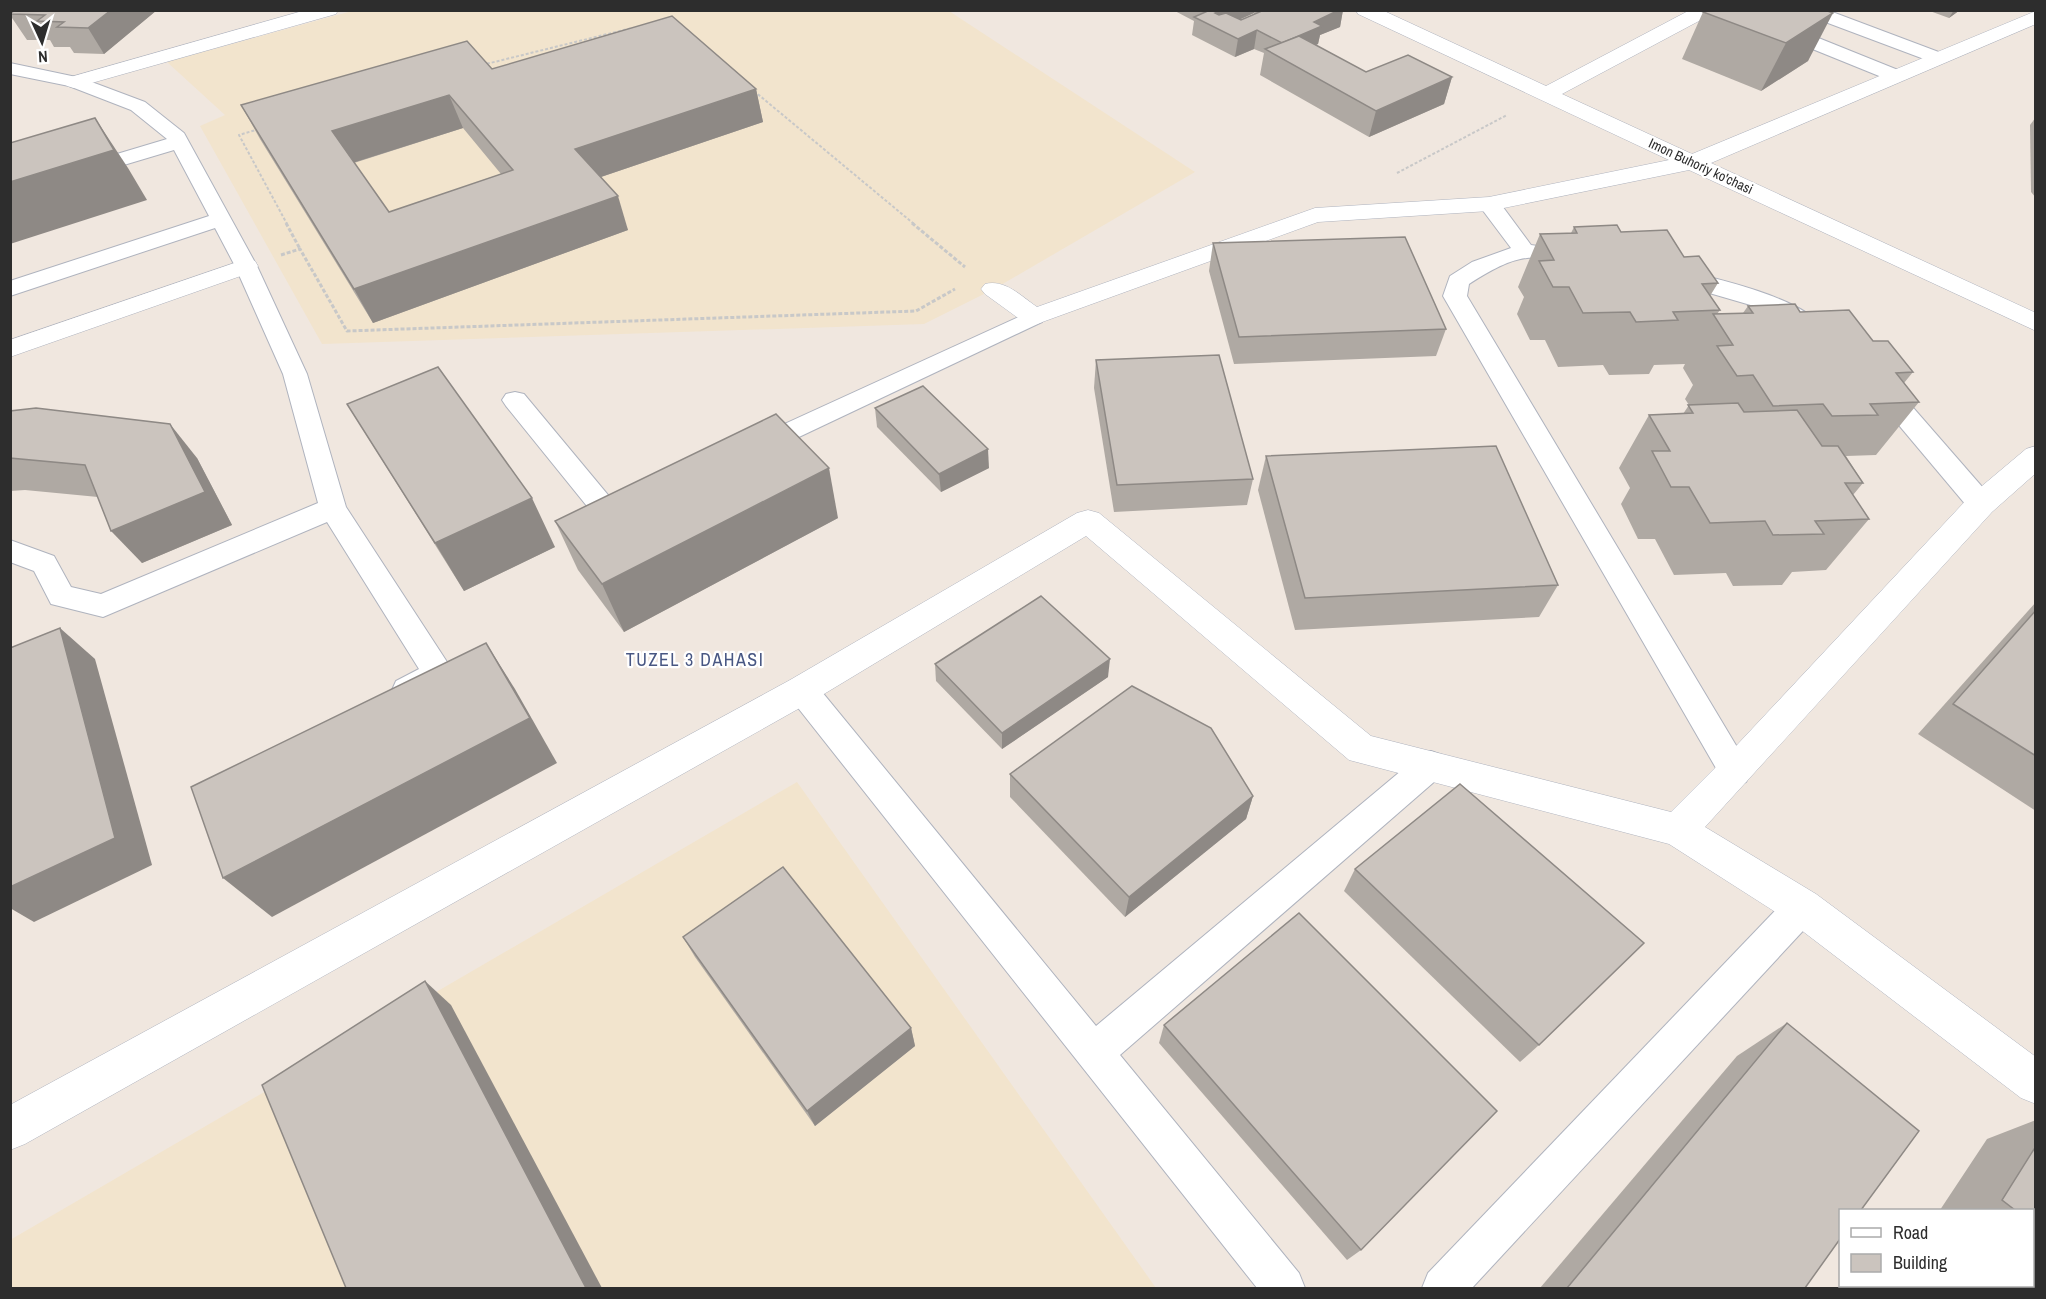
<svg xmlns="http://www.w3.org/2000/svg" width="2046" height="1299" font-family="'Archivo Narrow',sans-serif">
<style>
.education{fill:#f2e4cd}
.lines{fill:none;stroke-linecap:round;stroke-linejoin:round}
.service-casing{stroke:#afb3be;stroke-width:2}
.minor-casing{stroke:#afb3be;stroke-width:1}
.path-far1{stroke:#c8c8c8;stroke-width:2;stroke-dasharray:3 2;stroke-linecap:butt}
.path{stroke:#c8c8c8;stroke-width:3;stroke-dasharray:4 2;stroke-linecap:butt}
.service{fill:#fff;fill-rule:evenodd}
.minor{fill:#fff;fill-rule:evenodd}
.wall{fill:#afa9a3;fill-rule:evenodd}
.shaded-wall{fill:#8e8985}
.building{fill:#cbc4be;stroke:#8e8985;stroke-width:1.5;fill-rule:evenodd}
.labels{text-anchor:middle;stroke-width:4.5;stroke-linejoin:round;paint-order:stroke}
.far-street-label{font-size:14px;fill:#2d2d2d;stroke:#fff}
.neighbourhood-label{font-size:18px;letter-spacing:1.5px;fill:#485783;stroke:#fff}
</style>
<rect width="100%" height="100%" fill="#f0e7df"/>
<g class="education">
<path d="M352,11H949L1195,172L994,289L924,324L322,344L200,126L225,115L167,62Z"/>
<path d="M797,782L1156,1288H11L10,1240Z"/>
</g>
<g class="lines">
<g class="service-casing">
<g id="service">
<path d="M1724,10H1749L1903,72L1905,76L1903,80H1889L1726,14Z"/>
<path d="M1802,10H1827L1944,54L1947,58L1944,62H1932L1804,14Z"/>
<path d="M10,63L81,78L145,102L184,133L257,266L307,374L346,507L449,665L453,674L449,683L407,703L396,699L392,690L396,681L419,669L327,522L103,617L51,604L34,571L10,562V540L54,556L71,587L101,594L318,503L283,374L235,266L215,228L10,296V281L209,216L174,150L10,199V186L167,139L131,110L69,86L10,74Z"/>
<path d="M1489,198L1497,199L1531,245L1551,248L1554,253L1551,258C1542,260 1535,257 1527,258C1507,260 1485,274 1469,284L1467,296L1746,762L1751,772L1746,782L1735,786L1724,782L1443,296L1450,276L1472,262L1511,248L1478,204L1481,199Z"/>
<path d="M1676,269C1710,277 1801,297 1821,326L1817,331L1809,333L1801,331L1754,306L1668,281L1665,276L1668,271Z"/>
<path d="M1034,310L1042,312L1046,317L1042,322L763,454L754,457L745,454L741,448L745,442Z"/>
<path d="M1880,378L1889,380L1991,497L1995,504L1991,511L1981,514L1971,511L1871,392L1868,386L1871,380Z"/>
<path d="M515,392L524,394L613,501L629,495L639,498L643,505C635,518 614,525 599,521L506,406L502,400L506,394Z"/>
<path d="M802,677L813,681L1096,1026L1420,755L1431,751L1442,755L1447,765L1442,775L1120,1055L1299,1273L1305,1288H1257L791,699L787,690L791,681Z"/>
<path d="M1802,891L1814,895L1820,907L1814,919L1472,1288H1422L1428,1273L1790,895Z"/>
</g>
</g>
<g class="minor-casing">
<g id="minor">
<path d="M306,10H338L336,14L81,86L74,88L67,86L64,82L67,78Z"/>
<path d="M1356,10H1382L1546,86L1690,10H1714L1712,14L1562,94L1692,154L2036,11V24L1711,163L2036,313V331L1689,170L1489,211L1318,222L1034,325L1025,323L985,294L981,289L985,284C1005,279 1021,296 1037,307L1315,208L1489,197L1669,160L1358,14Z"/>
<path d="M246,259L255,261L258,266L255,271L10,357V340Z"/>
<path d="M2036,446V473L1992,512L1705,827L1816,894L2036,1057V1104L2021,1098L1788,920L1669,844L1349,760L1086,536L814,700L25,1144L10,1150V1105L790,680L1077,513L1088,510L1099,513L1371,736L1671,812L1722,761L1970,496L2026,449Z"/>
</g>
</g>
<g class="path-far1">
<path d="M482,65L632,28"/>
<path d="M754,91L914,224"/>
<path d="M259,129L239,135L287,224"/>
<path d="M1397,173L1507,115"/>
</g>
<g class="path">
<path d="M286,223L300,249"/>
<path d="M912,223L965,267"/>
<path d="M281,255L300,249L347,331L916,311L955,289"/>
</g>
<use href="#service" class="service"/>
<use href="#minor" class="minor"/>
</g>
<g class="wall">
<path d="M157,10L104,54L74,53L70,47H54L50,40H27L10,15V14Z"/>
<path d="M1173,10H1343L1340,27L1320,35L1318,44L1315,45L1366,72L1452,77L1444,104L1369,137L1260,75L1264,53L1254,49L1235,57L1192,35L1194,21ZM1254,13V15L1241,20H1239Z"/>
<path d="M1825,10L1808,61L1761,91L1682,59L1703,12Z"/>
<path d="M1927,10H1960L1949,18Z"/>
<path d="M492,69L756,89L763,122L601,177L628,230L373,323L260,139L241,105ZM463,128L501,174L389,212L354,163Z"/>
<path d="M2036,117V198L2031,192L2030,125Z"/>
<path d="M1574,227L1621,232L1718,283L1710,296L1720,310L1717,314L1743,313L1748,306L1800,312L1873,341L1913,372L1904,383L1919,402L1876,455L1846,456L1863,483L1853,495L1869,519L1826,570L1792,572L1782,585L1733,586L1726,573L1674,575L1655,539H1638L1621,504L1630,488L1619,468L1649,415L1683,414L1689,405L1685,399L1693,385L1683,368L1685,364L1654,365L1649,374L1609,375L1603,365L1558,367L1545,340H1530L1517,314L1524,297L1518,287L1540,234L1571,233Z"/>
<path d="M1213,243L1446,329L1436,356L1234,364L1209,271Z"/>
<path d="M1096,360L1253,479L1247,505L1114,512L1094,388Z"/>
<path d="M347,404L555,547L464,591Z"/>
<path d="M875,408L989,468L941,492L877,427Z"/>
<path d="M10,411L197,458L232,525L142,563L98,497L25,490L10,491Z"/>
<path d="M1266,456L1558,585L1539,617L1295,630L1258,490Z"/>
<path d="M838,518L624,632L578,570L555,521Z"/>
<path d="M2036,602V811L1918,734Z"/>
<path d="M935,664L1108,677L1002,749L936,681Z"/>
<path d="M1010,774L1253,796L1246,819L1125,917L1010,797Z"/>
<path d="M1355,869L1539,1045L1520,1062L1344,891Z"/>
<path d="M683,937L911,1028L915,1046L815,1126L695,957Z"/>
<path d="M1787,1023L1805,1288H1540L1737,1056Z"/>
<path d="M1164,1025L1361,1250L1347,1260L1159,1043Z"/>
<path d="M2036,1120V1288H2011L2008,1286H2032V1210H1940L1987,1139Z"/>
</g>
<g class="shaded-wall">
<path d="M111,10H157L104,54L88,28Z"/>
<path d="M1222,10H1254V13L1218,29L1215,13Z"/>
<path d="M1339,10H1343L1340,27L1320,35L1318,44L1283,60V43L1314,22Z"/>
<path d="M1954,10H1960L1949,18Z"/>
<path d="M1833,13L1808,61L1761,91L1786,43Z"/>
<path d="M1257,30L1254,49L1235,57L1238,39Z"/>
<path d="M1452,77L1444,104L1369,137L1376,111Z"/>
<path d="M756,89L763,122L586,182L575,149Z"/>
<path d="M449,95L463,128L349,164L332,131Z"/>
<path d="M95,118L128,168L147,200L10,244V182Z"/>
<path d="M618,196L628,230L373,323L354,289Z"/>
<path d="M170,424L197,458L232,525L142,563L111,531Z"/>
<path d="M988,449L989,468L941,492L939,474Z"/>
<path d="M829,468L838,518L624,632L602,584Z"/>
<path d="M532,498L555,547L464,591L435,543Z"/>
<path d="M60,628L95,659L152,865L34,922L10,908V887Z"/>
<path d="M486,643L515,689L557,763L272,917L223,878Z"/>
<path d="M1110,659L1108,677L1002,749V733Z"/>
<path d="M1253,796L1246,819L1125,917L1129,897Z"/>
<path d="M425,981L451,1005L602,1288H586Z"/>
<path d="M911,1028L915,1046L815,1126L807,1111Z"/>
</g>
<g class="building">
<path d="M15,10H111L88,28L57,27L64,22L37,21L45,15L10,14Z"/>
<path d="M1210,10H1222L1215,13L1219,15L1226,13L1241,20L1264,10H1339L1314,22L1322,26L1282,43L1257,30L1238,39L1194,17Z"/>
<path d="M1705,10H1825L1833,13L1786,43L1703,12Z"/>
<path d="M672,16L756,89L575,149L618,196L354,289L241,105L467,41L492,69ZM449,95L513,170L389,212L332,131Z"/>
<path d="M1299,36L1366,72L1408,55L1452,77L1376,111L1265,49Z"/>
<path d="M95,118L114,150L10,182V143Z"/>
<path d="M1617,225L1621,232L1667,230L1684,257L1699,256L1718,283L1702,284L1720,310L1673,312L1678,320L1636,322L1630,312L1583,313L1569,287H1553L1539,261L1554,260L1540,234L1577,233L1574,227Z"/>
<path d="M1405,237L1446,329L1239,337L1213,243Z"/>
<path d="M1795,304L1800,312L1849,310L1873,341H1888L1913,372L1896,373L1919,402L1870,404L1878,415L1832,416L1823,404L1773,406L1753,375L1737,376L1717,346L1733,345L1713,314L1753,313L1748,306Z"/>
<path d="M1219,355L1253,479L1117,485L1096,360Z"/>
<path d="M438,367L532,498L435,543L347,404Z"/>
<path d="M923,386L988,449L939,474L875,408Z"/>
<path d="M1738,403L1744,412L1797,410L1822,446H1838L1863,483H1845L1869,519L1815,521L1824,534L1773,535L1765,521L1710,523L1689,487H1671L1652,451H1670L1649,415L1693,413L1688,405Z"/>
<path d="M36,408L170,424L205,492L111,531L85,465L10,458V411Z"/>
<path d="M776,414L829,468L602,584L555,521Z"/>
<path d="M1496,446L1558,585L1305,598L1266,456Z"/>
<path d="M1041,596L1110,659L1002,733L935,664Z"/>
<path d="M2036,610V756L1953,704Z"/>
<path d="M60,628L115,838L10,887V648Z"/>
<path d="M486,643L530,718L223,878L191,787Z"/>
<path d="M1132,686L1211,728L1253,796L1129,897L1010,774Z"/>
<path d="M1460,784L1644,943L1539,1045L1355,869Z"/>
<path d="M783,867L911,1028L807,1111L683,937Z"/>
<path d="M1299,913L1497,1111L1361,1250L1164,1025Z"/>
<path d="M425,981L586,1288H346L262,1085Z"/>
<path d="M1787,1023L1919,1131L1861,1210H1840V1239L1805,1288H1567Z"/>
<path d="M2036,1146V1227L2032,1224V1210H2015L2002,1200Z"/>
</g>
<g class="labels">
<g class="far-street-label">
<text transform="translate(1701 166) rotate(25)" y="5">Imon Buhoriy ko'chasi</text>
</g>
<g class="neighbourhood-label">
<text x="695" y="666">TUZEL 3 DAHASI</text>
</g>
</g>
<rect width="2046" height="1299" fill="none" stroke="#2d2d2d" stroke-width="24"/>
<rect x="1839" y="1209" width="195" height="78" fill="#ffffff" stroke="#ababab" stroke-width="1.5"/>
<rect x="1851" y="1228" width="30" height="9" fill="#ffffff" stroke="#ababab" stroke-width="1.5"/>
<text x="1893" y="1239" font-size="18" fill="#2d2d2d">Road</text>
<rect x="1851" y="1254" width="30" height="18" fill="#cbc4be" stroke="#ababab" stroke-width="1.5"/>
<text x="1893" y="1269" font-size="18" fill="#2d2d2d">Building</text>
<g transform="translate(42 42) rotate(176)" stroke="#ffffff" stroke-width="4.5" paint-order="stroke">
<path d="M0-4.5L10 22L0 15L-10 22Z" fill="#2d2d2d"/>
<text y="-9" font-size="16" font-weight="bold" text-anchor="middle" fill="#2d2d2d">N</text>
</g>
</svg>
